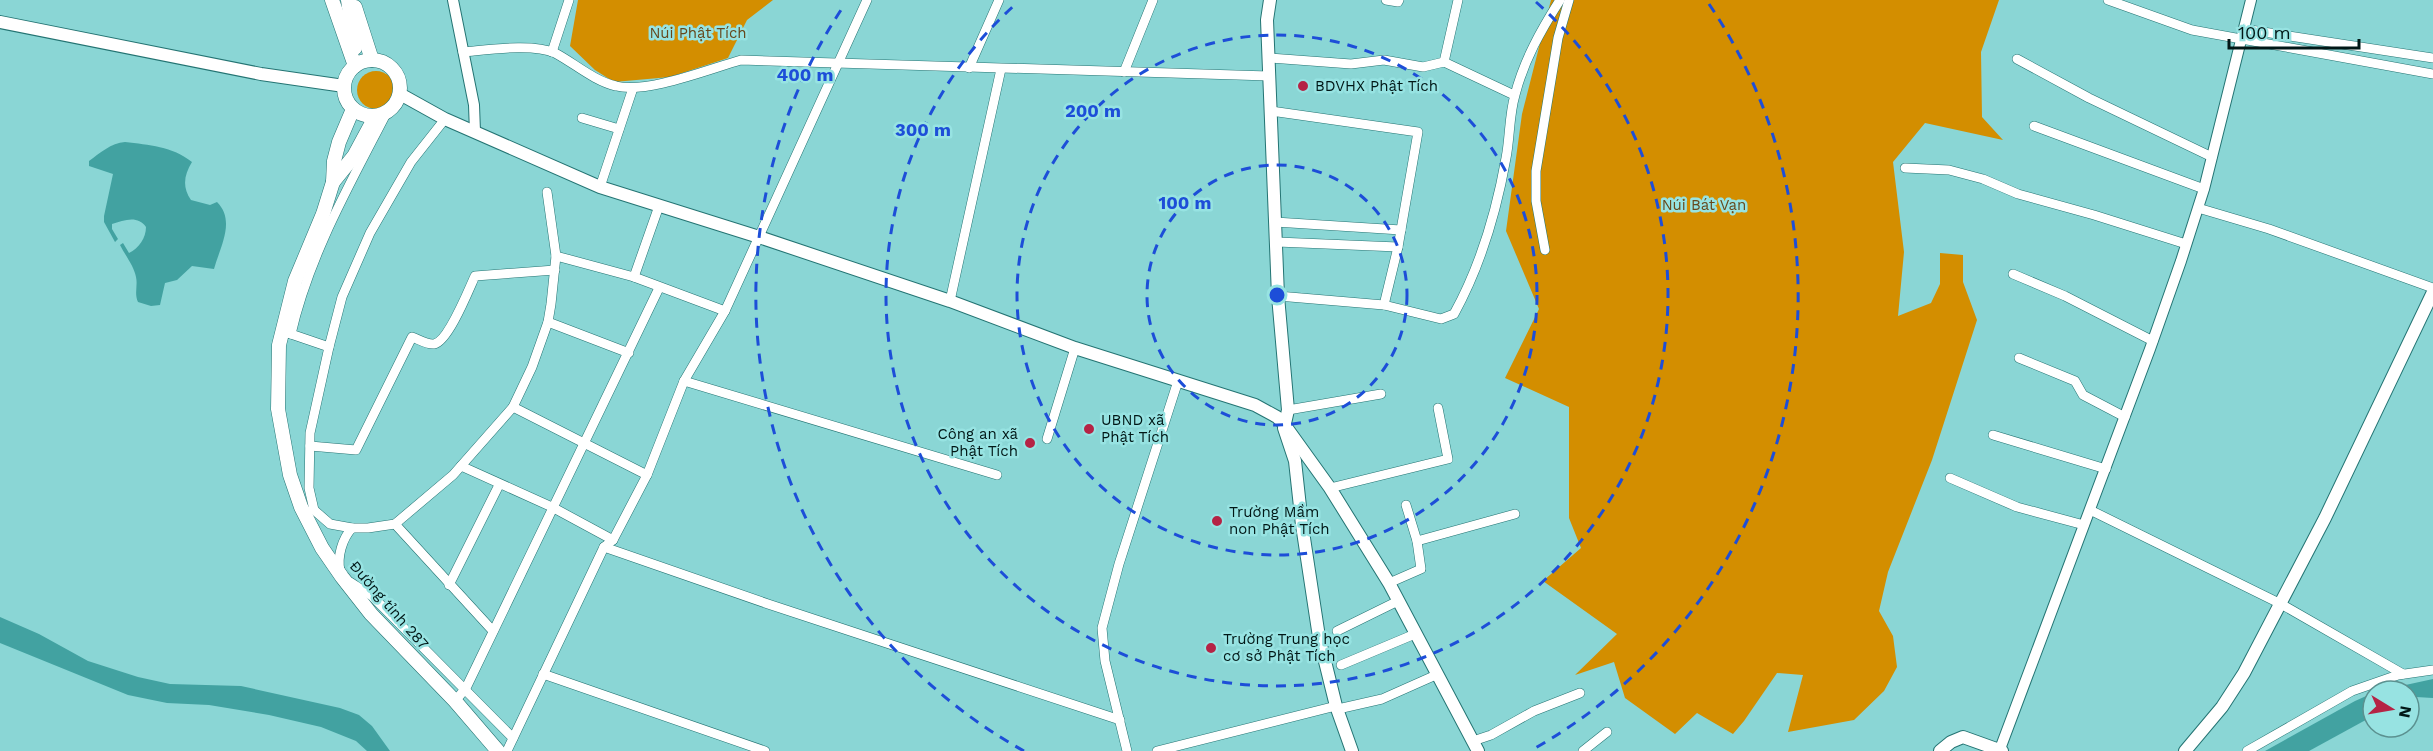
<svg xmlns="http://www.w3.org/2000/svg" width="2433" height="751" font-family="'Work Sans',sans-serif">
<style>
.green{fill:#d38e00}
.water{fill:#42a2a1}
.lines{fill:none;stroke-linecap:round;stroke-linejoin:round}
.minor-casing{stroke:#247473;stroke-width:10}
.tertiary-casing{stroke:#247473;stroke-width:12}
.secondary-casing{stroke:#247473;stroke-width:14}
.primary-casing{stroke:#247473;stroke-width:15}
.minor{stroke:#fff;stroke-width:9}
.tertiary{stroke:#fff;stroke-width:10}
.secondary{stroke:#fff;stroke-width:12}
.primary{stroke:#fff;stroke-width:14}
.ring{fill:none;stroke:#1d4ed8;stroke-width:3;stroke-dasharray:10 8}
.poi-dot{fill:#b52345;stroke:#97e3e2;stroke-width:2}
.labels{text-anchor:middle;stroke-width:5;stroke-linejoin:round;paint-order:stroke}
.park-label{font-size:15px;fill:#66481d;stroke:#97e3e2}
.poi-label{font-size:15px;fill:#011716;stroke:#97e3e2;text-anchor:start}
.street-label{font-size:15px;fill:#011716;stroke:#97e3e2}
.centre{fill:#1d4ed8;stroke:#97e3e2;stroke-width:3}
.ring-label{font-size:18px;text-anchor:middle;font-weight:bold;fill:#1d4ed8;stroke:#97e3e2;stroke-width:5;stroke-linejoin:round;paint-order:stroke}
</style>
<rect width="100%" height="100%" fill="#8ad6d5"/>
<g class="green">
<path d="M578,0H773L747,20L728,58L670,77L614,82L595,70L570,46Z"/>
<path d="M1551,0H1999L1981,52L1982,117L2003,140L1925,123L1893,162L1904,252L1898,316L1931,303L1940,284V253L1963,255V282L1977,320L1932,460L1888,572L1879,611L1893,636L1897,667L1884,691L1854,720L1788,732L1803,675L1777,673L1744,721L1733,734L1697,713L1675,734L1625,698L1614,662L1575,675L1617,634L1543,581L1581,548L1569,518V407L1505,378L1539,309L1506,231L1522,114Z"/>
<circle cx="376" cy="90" r="19"/>
</g>
<g class="water">
<path d="M125,142C149,145 172,146 192,162C184,175 182,187 191,200L210,205L217,202C236,221 220,247 214,269L192,266L177,280L165,283L160,305L151,306L138,302C134,293 138,286 136,277C134,266 125,255 120,245L123,243L129,253C139,248 146,238 146,227C138,215 124,220 112,224V229L118,239L115,242L104,222V216L113,174L89,166V161C100,153 111,143 125,142Z"/>
<path d="M0,617L39,634L88,661L138,677L170,684L241,686L340,708L359,715L372,726L390,751H367L356,741L321,727L269,715L209,705L167,703L128,695L0,643Z"/>
<path d="M2433,679V698L2416,697L2409,700V691H2378Z"/>
<path d="M2373,693V716L2309,751H2265L2355,701Z"/>
</g>
<g class="lines">
<g class="minor-casing">
<g id="minor">
<path d="M1386,0L1398,2L1399,0"/>
<path d="M2108,0L2192,30L2433,74"/>
<path d="M2244,29L2433,58"/>
<path d="M463,52C487,50 533,43 555,53C574,63 594,81 616,86C647,94 709,69 741,60L1269,76"/>
<path d="M552,52L569,0"/>
<path d="M1269,58L1351,64L1384,60L1423,67L1444,62L1514,95"/>
<path d="M2017,59L2089,98L2212,157"/>
<path d="M1444,62L1458,0"/>
<path d="M969,68L999,0"/>
<path d="M1124,72L1153,0"/>
<path d="M1271,111L1418,132L1398,247L1384,305"/>
<path d="M582,118L619,129"/>
<path d="M445,119L411,162L370,233L342,297L329,347L310,433L309,488L314,510L330,524L352,528H368L395,524L453,475L513,407L532,367L548,322L551,304L556,256L547,192"/>
<path d="M2034,126L2204,189"/>
<path d="M1905,168L1949,170L1983,179L2018,194L2094,215L2186,244"/>
<path d="M600,187L633,88"/>
<path d="M2198,208L2269,229L2433,288"/>
<path d="M1275,222L1401,230"/>
<path d="M1277,242L1398,247"/>
<path d="M1545,250L1536,201V171L1558,38L1569,0"/>
<path d="M556,256L634,277L725,311"/>
<path d="M2013,274L2065,296L2153,341"/>
<path d="M634,277L659,206"/>
<path d="M1278,296L1384,305L1441,319L1454,314C1481,265 1496,214 1506,158C1510,138 1509,115 1515,95C1524,60 1541,30 1560,0"/>
<path d="M950,301L1001,69"/>
<path d="M548,322L629,353"/>
<path d="M285,332L329,347"/>
<path d="M291,334C309,255 350,184 387,112"/>
<path d="M2019,358L2075,381L2083,395L2125,417"/>
<path d="M684,381L997,475"/>
<path d="M513,407L647,475"/>
<path d="M1288,410L1381,394"/>
<path d="M1993,435L2106,469"/>
<path d="M1047,439L1075,348"/>
<path d="M310,446L356,450L412,337C418,339 427,345 434,344C448,342 469,289 475,276L555,270"/>
<path d="M461,466L552,507L613,540"/>
<path d="M1950,478L2017,507L2084,525"/>
<path d="M1330,488L1448,459L1438,408"/>
<path d="M2090,510L2281,604L2403,674"/>
<path d="M395,524L493,631"/>
<path d="M1417,541L1515,514"/>
<path d="M604,547L768,604L1120,720"/>
<path d="M340,571C337,557 342,539 352,528"/>
<path d="M350,582L372,596L513,738"/>
<path d="M1389,583L1421,569L1417,541L1406,505"/>
<path d="M449,585L499,485"/>
<path d="M1337,631L1398,601"/>
<path d="M1341,665L1415,634"/>
<path d="M543,674L765,751"/>
<path d="M455,701L466,688L659,288"/>
<path d="M1338,709L1382,699L1436,675"/>
<path d="M1473,741L1491,735L1534,711L1580,693"/>
<path d="M507,751L604,547L613,540L647,475L684,381L725,311L867,0"/>
<path d="M1127,751L1105,661L1102,628L1119,564L1178,381"/>
<path d="M1157,751L1336,706"/>
<path d="M1583,751L1607,732"/>
<path d="M2247,751L2352,691L2398,675L2433,670"/>
</g>
</g>
<g class="tertiary-casing">
<g id="tertiary">
<path d="M453,0L474,105L475,132"/>
<path d="M2000,749L2150,349L2181,261L2204,189L2251,0"/>
</g>
</g>
<g class="secondary-casing">
<g id="secondary">
<path d="M1270,0L1267,20L1278,296L1288,410L1284,428L1295,461L1302,525L1319,637L1336,706L1352,751"/>
<path d="M0,22L261,74L344,86"/>
<path d="M400,94L445,119L600,187L759,237L950,301L1075,348L1255,405L1277,417L1284,424L1330,488L1389,583L1478,751"/>
<path d="M1940,751L1951,742L1963,737L2002,751"/>
<path d="M2185,751L2222,707L2244,673L2325,518L2433,292"/>
</g>
</g>
<g class="primary-casing">
<g id="primary">
<path d="M332,0L355,66"/>
<path d="M348,0L355,48"/>
<path d="M355,7L372,60"/>
<circle cx="372" cy="88" r="28"/>
<path d="M353,109L339,142L334,161L333,182L323,214L295,281L279,345L278,409L290,475L301,507L322,548L342,577L371,614L455,701L498,751"/>
<path d="M333,182L354,156L375,117"/>
</g>
</g>
<use href="#minor" class="minor"/>
<use href="#tertiary" class="tertiary"/>
<use href="#secondary" class="secondary"/>
<use href="#primary" class="primary"/>
</g>
<g class="ring">
<circle cx="1277" cy="295" r="130"/>
<circle cx="1277" cy="295" r="260"/>
<path d="M1536 2A391 391 0 1 1 1018 2"/>
<path d="M1024 751A521 521 0 0 1 845 4M1709 4A521 521 0 0 1 1530 751"/>
</g>
<g class="poi-dot">
<circle cx="1303" cy="86" r="6"/>
<circle cx="1089" cy="429" r="6"/>
<circle cx="1030" cy="443" r="6"/>
<circle cx="1217" cy="521" r="6"/>
<circle cx="1211" cy="648" r="6"/>
</g>
<g class="labels">
<g class="park-label">
<text x="698" y="38">Núi Phật Tích</text>
<text x="1704" y="210">Núi Bát Vạn</text>
</g>
<g class="poi-label">
<text x="1315" y="91">BDVHX Phật Tích</text>
<text x="1101" y="425">UBND xã<tspan x="1101" dy="17">Phật Tích</tspan></text>
<text x="1018" y="439" text-anchor="end">Công an xã<tspan x="1018" dy="17">Phật Tích</tspan></text>
<text x="1229" y="517">Trường Mầm<tspan x="1229" dy="17">non Phật Tích</tspan></text>
<text x="1223" y="644">Trường Trung học<tspan x="1223" dy="17">cơ sở Phật Tích</tspan></text>
</g>
<g class="street-label">
<text transform="translate(389 605) rotate(49)" y="5">Đường tỉnh 287</text>
</g>
</g>
<circle cx="1277" cy="295" r="9" class="centre"/>
<g class="ring-label">
<text x="805" y="81">400 m</text>
<text x="1093" y="117">200 m</text>
<text x="923" y="136">300 m</text>
<text x="1185" y="209">100 m</text>
</g>
<g transform="translate(2391 709) rotate(101)"><circle r="28" fill="#97e3e2" stroke="#5b9190" stroke-width="1.5"/>
<path d="M0-4.5L10 22L0 15L-10 22Z" fill="#b52345"/>
<text y="-9" font-size="16" font-weight="bold" text-anchor="middle" fill="#011716">N</text>
</g>
<path d="M2229 39v9h130v-9" fill="none" stroke="#011716" stroke-width="3"/>
<text x="2238" y="39" font-size="18" fill="#011716" stroke="#97e3e2" stroke-width="4.5" paint-order="stroke">100 m</text>
</svg>
